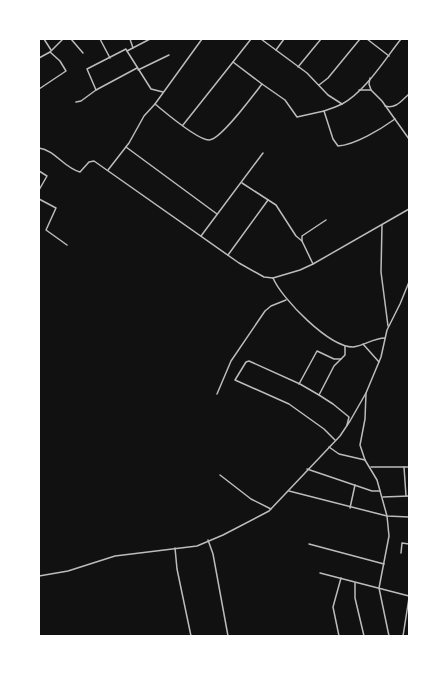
<svg xmlns="http://www.w3.org/2000/svg" width="448" height="675" font-family="Manrope,sans-serif">
<style>
.lines{fill:none;stroke-linecap:round;stroke-linejoin:round}
.minor{stroke:#bcbcbc;stroke-width:1.5}
</style>
<rect width="100%" height="100%" fill="#111"/>
<g class="lines">
<g class="minor">
<path d="M44,39L51,50"/>
<path d="M71,39L83,53"/>
<path d="M100,39L110,58"/>
<path d="M130,39L133,48"/>
<path d="M150,39L127,51L151,89L163,92"/>
<path d="M261,39L307,73L328,95L342,104"/>
<path d="M367,39L389,56"/>
<path d="M276,50L284,39"/>
<path d="M39,58L50,52L63,39"/>
<path d="M233,62L251,39"/>
<path d="M298,67L321,39"/>
<path d="M138,70L169,55"/>
<path d="M370,78L369,84L371,90L382,101L409,139"/>
<path d="M262,84L285,100L297,117L324,111"/>
<path d="M319,85L328,78L360,39"/>
<path d="M39,89L66,71L60,61L50,52"/>
<path d="M96,90L87,69L126,49L127,51"/>
<path d="M359,90H371"/>
<path d="M76,102L81,101L96,90L137,68"/>
<path d="M155,104C166,113 197,140 209,140C220,141 254,94 262,84L233,62L183,125"/>
<path d="M385,106C396,109 401,101 409,94"/>
<path d="M395,119C381,129 355,145 338,146L333,139L324,111C330,109 336,107 342,104C365,92 385,59 401,39"/>
<path d="M126,147L217,214"/>
<path d="M39,148C55,150 64,168 80,172L89,162L94,161L239,263L264,277L273,278L300,270L313,264L409,209"/>
<path d="M108,170L129,143L144,116L155,104L202,39"/>
<path d="M39,171L47,176L39,190"/>
<path d="M242,183L276,205L296,236L302,241"/>
<path d="M39,199L56,208L46,230L67,245"/>
<path d="M382,225L381,272L388,326"/>
<path d="M201,236L263,153"/>
<path d="M228,255L268,200"/>
<path d="M313,264L302,241V236L326,220"/>
<path d="M273,278C282,299 329,347 353,347C364,346 373,338 385,338"/>
<path d="M363,344L379,362"/>
<path d="M345,346V355L334,366L319,395L333,404L349,417L347,425"/>
<path d="M299,384L317,351L334,359H341"/>
<path d="M366,393L365,419L360,445L365,460L377,480L387,516L389,536L379,588L389,636"/>
<path d="M217,394L231,361L265,311L271,306L286,300"/>
<path d="M319,395L300,384L249,361L246,362L235,380L289,404L324,429L335,440"/>
<path d="M329,447L339,454L365,460"/>
<path d="M371,467H409"/>
<path d="M404,467L406,496"/>
<path d="M307,469L372,491H380"/>
<path d="M220,475L251,499L271,509"/>
<path d="M289,491L387,516L409,517"/>
<path d="M383,497L409,496"/>
<path d="M350,508L355,485"/>
<path d="M208,540L213,554L228,636"/>
<path d="M309,544L384,564"/>
<path d="M175,548L177,569L191,636"/>
<path d="M401,553L402,543L409,544"/>
<path d="M320,573L409,596"/>
<path d="M39,576L68,571L115,556L197,546L223,535L269,511L340,436L350,421L366,393L381,357L387,330L400,304L409,282"/>
<path d="M355,583V598L364,636"/>
<path d="M339,636L333,607L341,578"/>
<path d="M403,636L409,598"/>
</g>
</g>
<rect width="448" height="675" fill="none" stroke="#ffffff" stroke-width="80"/>
</svg>
